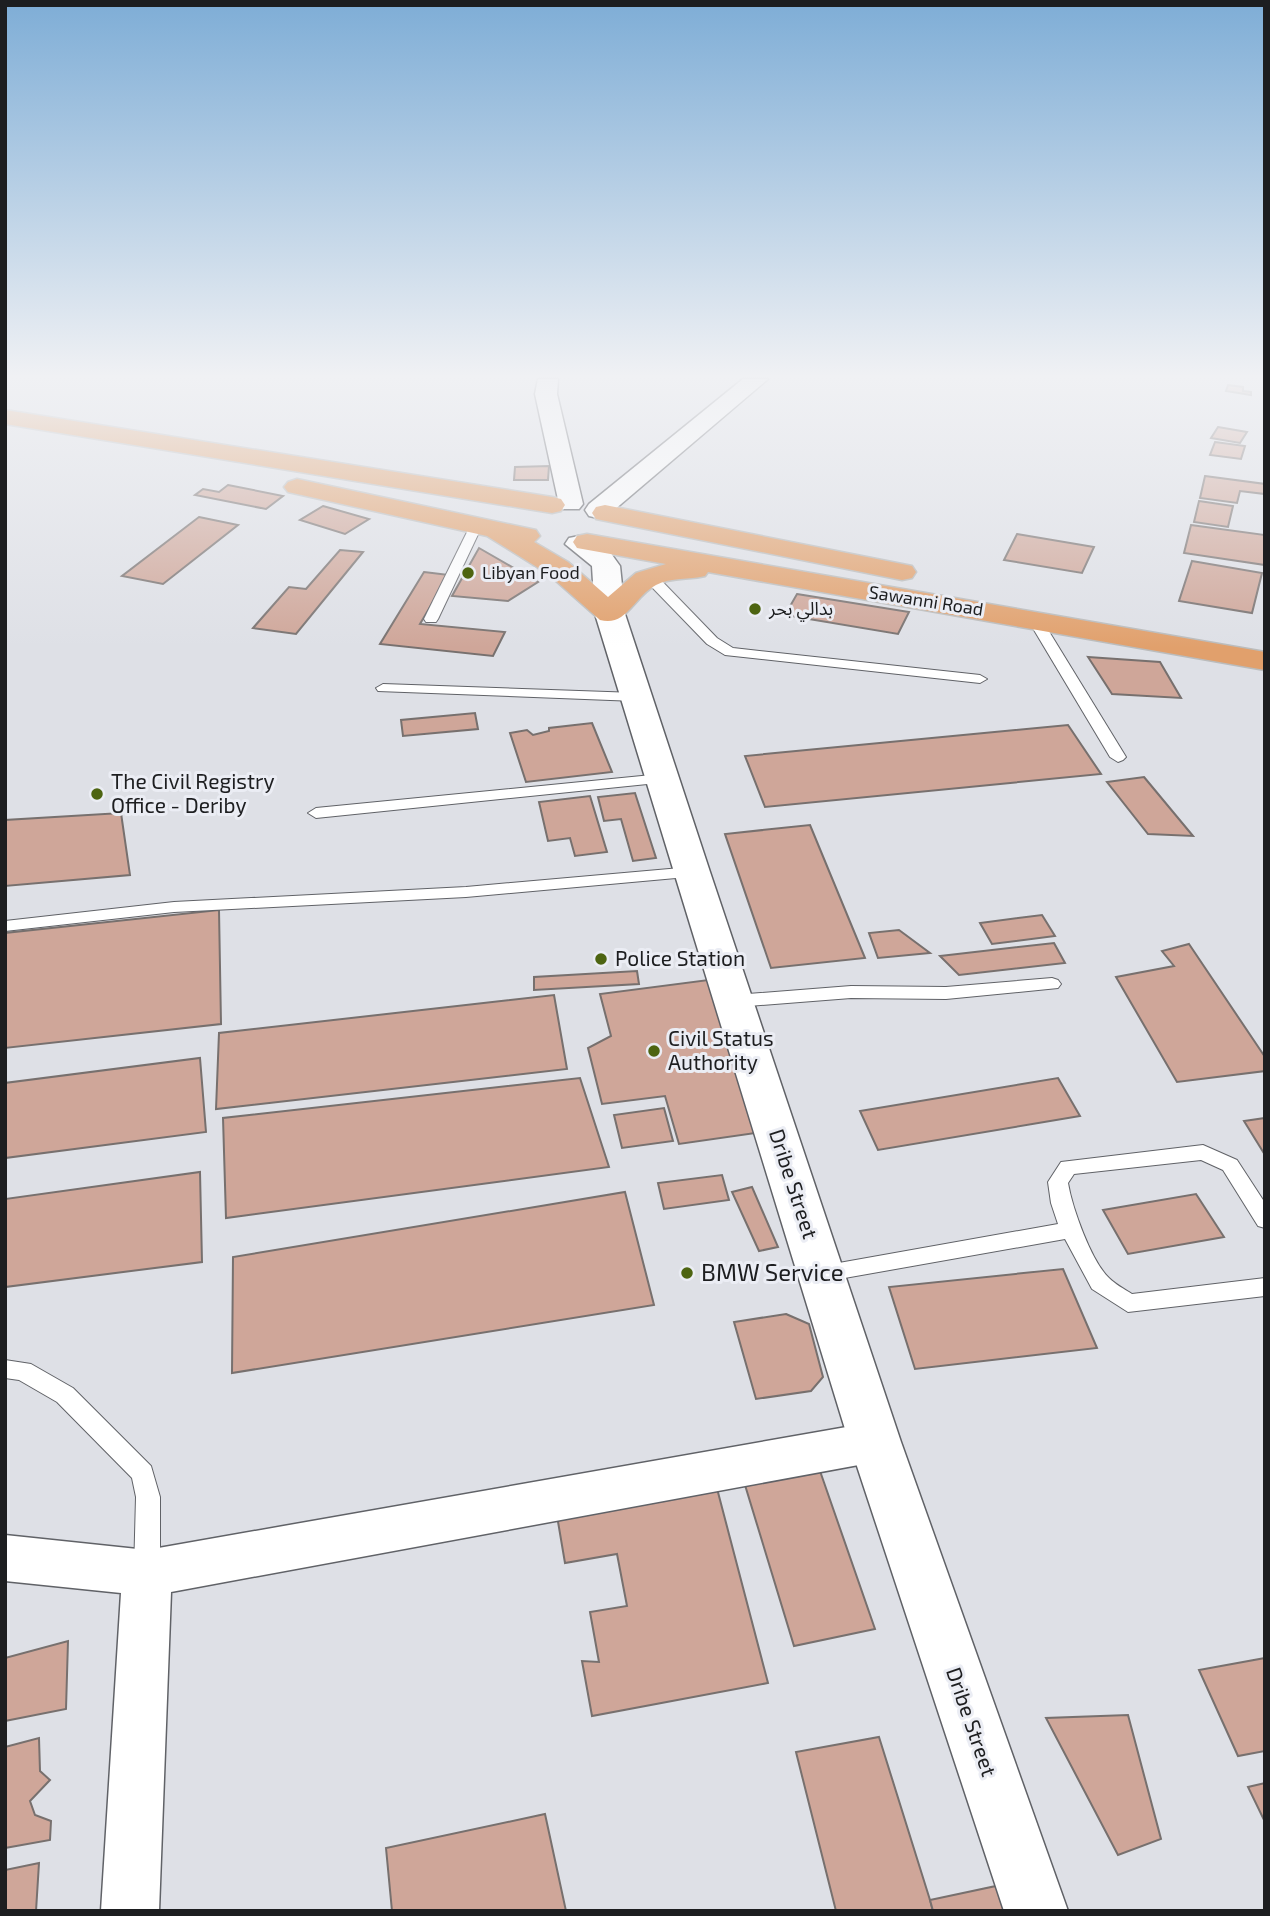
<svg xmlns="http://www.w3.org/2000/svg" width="1270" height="1916" font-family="'Exo 2','Noto Sans Arabic',sans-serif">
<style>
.building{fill:#cfa699;stroke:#77706e;stroke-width:2}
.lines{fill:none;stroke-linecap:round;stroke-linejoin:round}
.lane-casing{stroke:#606267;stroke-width:2}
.street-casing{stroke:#606267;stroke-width:3}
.secondary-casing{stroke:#606267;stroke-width:3}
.highway-casing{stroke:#bbbcbc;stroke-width:3}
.lane{fill:#fff;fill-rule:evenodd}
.street{fill:#fff;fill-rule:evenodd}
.secondary{fill:#fff;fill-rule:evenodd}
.highway{fill:#e1a06c;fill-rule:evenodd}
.poi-dot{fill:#4d6411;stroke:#ebedf4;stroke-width:2.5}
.labels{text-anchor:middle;stroke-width:6;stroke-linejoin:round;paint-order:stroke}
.far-poi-label{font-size:18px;fill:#1d1e20;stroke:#ebedf4;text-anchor:start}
.far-street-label{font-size:18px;fill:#1d1e20;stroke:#ebedf4}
.poi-label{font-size:21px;fill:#1d1e20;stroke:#ebedf4;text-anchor:start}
.street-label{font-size:21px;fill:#1d1e20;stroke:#ebedf4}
.near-poi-label{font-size:24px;fill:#1d1e20;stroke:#ebedf4;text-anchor:start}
</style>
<rect width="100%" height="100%" fill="#dee0e6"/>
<g class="building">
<path d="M1228,385L1243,387V391L1251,392V395L1226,391Z"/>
<path d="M1218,427L1247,432L1240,443L1211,438Z"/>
<path d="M1215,442L1245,446L1241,459L1210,455Z"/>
<path d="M549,466L548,480H514L515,467Z"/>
<path d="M1205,476L1265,484V494L1240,491L1237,503L1200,498Z"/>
<path d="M228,485L283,496L266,509L195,495L203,489L219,492Z"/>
<path d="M1199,501L1233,506L1228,527L1194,522Z"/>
<path d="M323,506L369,519L345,534L300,520Z"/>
<path d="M199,517L238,525L163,584L122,576Z"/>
<path d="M1191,525L1265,535V565L1184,553Z"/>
<path d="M1017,534L1094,547L1082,573L1004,560Z"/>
<path d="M479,548L538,582L508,601L452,596Z"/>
<path d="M340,550L363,552L296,634L253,628L289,587L306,589Z"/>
<path d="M1192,561L1262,573L1252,613L1179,601Z"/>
<path d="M424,572L449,575L420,624L505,632L493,656L380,644Z"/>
<path d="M797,594L909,612L898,634L785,615Z"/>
<path d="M1088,657L1160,662L1181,698L1112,694Z"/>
<path d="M475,713L478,729L403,736L401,720Z"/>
<path d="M592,723L612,772L526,782L510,733L527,730L533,735L549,731V728Z"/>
<path d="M1068,725L1101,774L765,807L745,756Z"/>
<path d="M1144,777L1193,836L1148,834L1107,782Z"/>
<path d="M635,793L656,858L633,861L621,819L604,821L598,797Z"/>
<path d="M590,796L607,852L575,856L570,838L548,841L539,802Z"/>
<path d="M121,813L130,875L5,886V820Z"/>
<path d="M810,825L865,958L771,968L725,834Z"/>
<path d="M219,910L221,1024L5,1048V933Z"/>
<path d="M1042,915L1055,936L992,944L980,923Z"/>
<path d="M899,930L930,953L878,958L869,933Z"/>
<path d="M1054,943L1065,963L959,975L940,956Z"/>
<path d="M1189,944L1265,1057V1071L1177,1082L1116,977L1174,966L1162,951Z"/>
<path d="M637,971L639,984L534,990V977Z"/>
<path d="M716,979L770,1131L679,1144L665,1096L602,1104L588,1048L611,1036L600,994Z"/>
<path d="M554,995L567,1069L216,1109L219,1033Z"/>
<path d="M200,1058L206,1132L5,1158V1083Z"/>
<path d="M580,1078L609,1167L226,1218L223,1118Z"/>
<path d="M1058,1078L1080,1116L878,1150L860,1111Z"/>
<path d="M664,1108L673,1141L622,1148L614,1115Z"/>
<path d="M1265,1118V1155L1244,1121Z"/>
<path d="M200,1172L202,1262L5,1287V1199Z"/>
<path d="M722,1175L729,1200L664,1209L658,1183Z"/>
<path d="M752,1187L778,1247L759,1251L732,1192Z"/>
<path d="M625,1192L654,1305L232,1373L233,1257Z"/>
<path d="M1196,1194L1224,1237L1128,1254L1103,1210Z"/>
<path d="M1063,1269L1097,1348L915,1369L889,1287Z"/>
<path d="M786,1314L809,1324L823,1377L811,1391L756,1399L734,1322Z"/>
<path d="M820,1471L875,1629L794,1646L745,1485Z"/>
<path d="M714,1477L768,1683L592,1716L582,1661L599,1662L590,1612L627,1606L617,1554L565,1563L555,1504Z"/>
<path d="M68,1641L66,1709L5,1721V1658Z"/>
<path d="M1265,1658V1751L1238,1756L1199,1670Z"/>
<path d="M1128,1715L1161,1839L1118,1855L1046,1718Z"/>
<path d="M879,1737L930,1900L933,1911H836L796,1752Z"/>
<path d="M39,1738L40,1771L50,1780L30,1801L35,1815L51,1821L50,1840L5,1848V1747Z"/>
<path d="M1265,1783V1822L1248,1787Z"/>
<path d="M545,1814L566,1911H392L386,1848Z"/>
<path d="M39,1863L36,1911H5V1870Z"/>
<path d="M996,1886L1004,1911H933L930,1900Z"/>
</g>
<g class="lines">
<g class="lane-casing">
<g id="lane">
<path d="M476,522L482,526L438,619L436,622H426L424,619L470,526Z"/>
<path d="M650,573L655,574L717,638L733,648L980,675L987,679L980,683L725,655L707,644L645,580V574Z"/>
<path d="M1035,616L1042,620L1126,757L1123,760L1118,762L1110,757L1028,620Z"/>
<path d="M383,684L636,693L643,697L636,701L378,691L376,688Z"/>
<path d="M662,774L670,779L667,782L316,818L308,813L316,808Z"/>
<path d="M692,867L700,872L698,876L466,897L174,912L5,931V921L174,902L466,887Z"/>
<path d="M1052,978L1058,980L1061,984L1058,988L946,999L851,998L735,1007L726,1001L735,995L851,986L946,987Z"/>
<path d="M1203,1145L1237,1160L1265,1203V1228L1258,1226L1223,1170L1201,1160L1074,1174L1068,1183C1072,1207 1091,1261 1109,1278C1115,1284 1124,1289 1132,1294L1265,1278V1296L1128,1312L1092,1289L1065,1239L822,1282L814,1280L811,1274L814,1268L822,1266L1058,1224L1051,1203L1048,1182L1061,1162Z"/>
<path d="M5,1360L31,1364L73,1388L151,1466L160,1497V1573L156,1581L147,1585L138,1581L134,1573L136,1497L132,1478L57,1402L19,1380L5,1378Z"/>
</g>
</g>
<g class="street-casing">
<g id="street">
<path d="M538,379H558L557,394L583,504L579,509H563L559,504L535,394Z"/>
<path d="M875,1422L892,1428L898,1442L892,1456L875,1462L171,1592L159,1911H101L121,1593L5,1581V1535L147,1550Z"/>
</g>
</g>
<g class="secondary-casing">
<g id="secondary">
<path d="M743,379H768L607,516L598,518L589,516L585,510L589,504Z"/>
<path d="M579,536L589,538L610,552L620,566L625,614L710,872L901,1442L1068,1911H1004L849,1442L674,872L595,614L592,566L565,544L569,538Z"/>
</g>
</g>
<g class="highway-casing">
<g id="highway">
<path d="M5,410L552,497L561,499L565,505L561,511L552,513L5,424Z"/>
<path d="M297,479L536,530L540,536L534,542L568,562L608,597L636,573L666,564L577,548L573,542L577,536L587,534L1265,652V670L708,572L705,576C689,580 671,577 656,585C633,597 627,627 600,620L548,574L487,536L288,492L284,487L288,482Z"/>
<path d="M605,505L902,564L912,566L916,572L912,578L902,580L596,519L592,513L596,507Z"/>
</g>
</g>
<use href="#lane" class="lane"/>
<use href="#street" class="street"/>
<use href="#secondary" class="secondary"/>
<use href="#highway" class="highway"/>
</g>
<linearGradient id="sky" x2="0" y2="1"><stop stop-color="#7eadd6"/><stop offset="0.58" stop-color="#f0f1f4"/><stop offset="1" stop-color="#f0f1f4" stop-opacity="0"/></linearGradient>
<rect width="1270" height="648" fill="url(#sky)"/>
<g class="poi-dot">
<circle cx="468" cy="573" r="7"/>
<circle cx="755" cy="609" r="7"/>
<circle cx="97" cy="794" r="7"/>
<circle cx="601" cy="959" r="7"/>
<circle cx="654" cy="1051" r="7"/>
<circle cx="687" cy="1273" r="7"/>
</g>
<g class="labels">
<g class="far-poi-label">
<text x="482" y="579">Libyan Food</text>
<text x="769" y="615">بدالي بحر</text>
</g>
<g class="far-street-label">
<text transform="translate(926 601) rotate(9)" y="6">Sawanni Road</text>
</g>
<g class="poi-label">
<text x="111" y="789">The Civil Registry<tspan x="111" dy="24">Office - Deriby</tspan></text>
<text x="615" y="966">Police Station</text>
<text x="668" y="1046">Civil Status<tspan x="668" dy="24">Authority</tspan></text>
</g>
<g class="street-label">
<text transform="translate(793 1184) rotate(72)" y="7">Dribe Street</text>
<text transform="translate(971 1722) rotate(71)" y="7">Dribe Street</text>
</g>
<g class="near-poi-label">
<text x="701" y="1281">BMW Service</text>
</g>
</g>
<rect width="1270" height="1916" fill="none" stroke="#1d1e20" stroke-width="14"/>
</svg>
